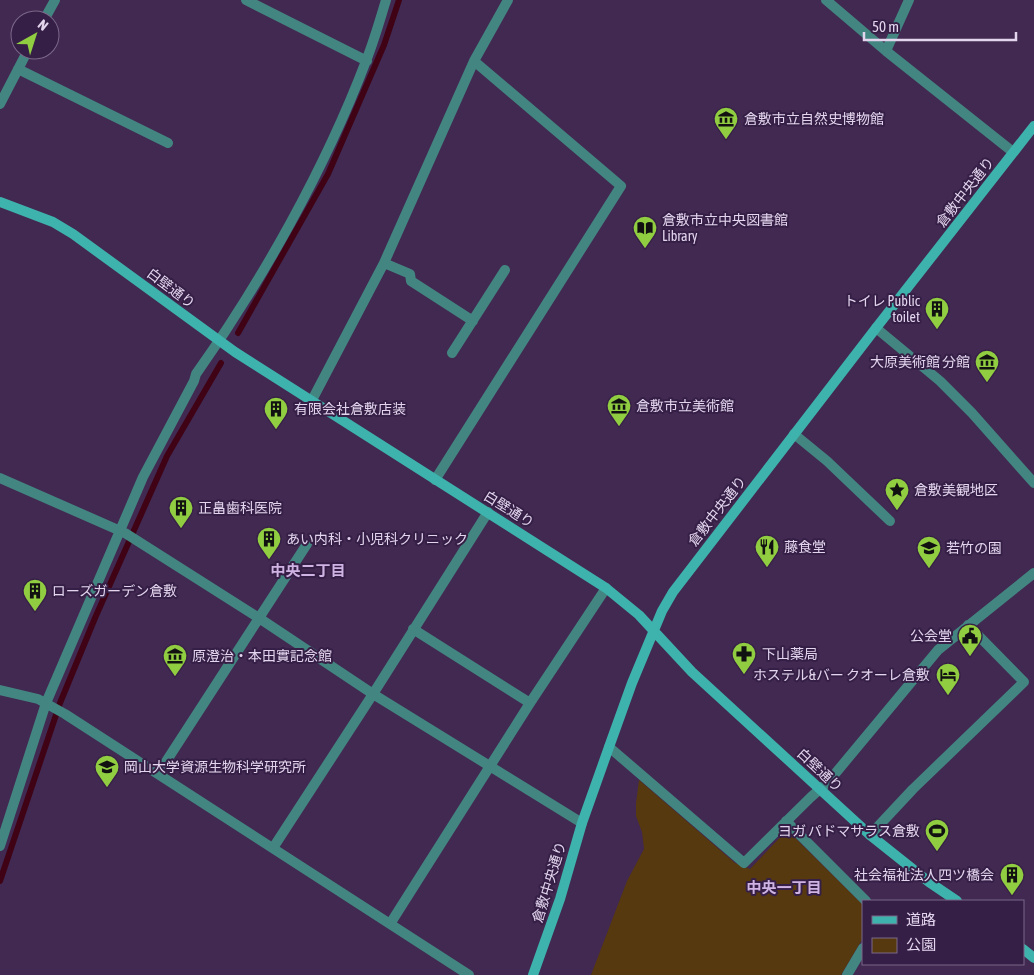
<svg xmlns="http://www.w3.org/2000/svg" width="1034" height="975" font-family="'Asap Condensed','Noto Sans JP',sans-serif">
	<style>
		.green { fill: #57390f }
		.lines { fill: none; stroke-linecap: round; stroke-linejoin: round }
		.stream { stroke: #3f0315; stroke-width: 6 }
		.street { stroke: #438581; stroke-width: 10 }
		.secondary { stroke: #3eb2ac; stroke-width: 10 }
		.labels { text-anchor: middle; stroke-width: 4; stroke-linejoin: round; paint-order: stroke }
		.poi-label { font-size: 14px; fill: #e3d5ee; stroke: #361f46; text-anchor: start }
		.street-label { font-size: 14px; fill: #e3d5ee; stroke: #361f46 }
		.neighbourhood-label { font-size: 15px; font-weight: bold; fill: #ceb3e3; stroke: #361f46 }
	</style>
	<rect width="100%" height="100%" fill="#412951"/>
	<path class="green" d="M 639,780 L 735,863 L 750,869 L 787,830 L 863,905 L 863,938 L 841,975 L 591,975 L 627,881 L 644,849 L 642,832 L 636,816 L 636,803 Z"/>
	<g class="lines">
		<path class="stream" d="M 238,333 L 328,174 L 384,45 L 399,0
			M 0,881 L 60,703 L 95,618 L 167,456 L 221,363"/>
		<path class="street" d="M 246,0 L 367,61
			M 826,0 L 886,51 L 1013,152
			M 44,20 L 55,0
			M 886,51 L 909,0
			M 18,69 L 168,143
			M 0,104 L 28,50
			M 384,263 L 410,274 L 411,281 L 473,321
			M 876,328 L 940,381 L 972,413 L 1034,483
			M 452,353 L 505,270
			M 311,402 L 384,263 L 474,61 L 508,0
			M 794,434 L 827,461 L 890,521
			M 0,478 L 125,533 L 259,618 L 373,694 L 582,823
			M 435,480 L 621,186 L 474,61
			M 413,629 L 530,703
			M 0,690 L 38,699 L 65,714 L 469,975
			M 609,747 L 744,863 L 811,797 L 829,781 L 938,650 L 1034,573
			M 158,774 L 307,544
			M 786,821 L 866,901
			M 870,835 L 913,789 L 1024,682 L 968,625
			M 0,846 L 46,703 L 143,477 L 194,381 L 196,374 C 262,281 325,169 366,61 C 374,41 380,20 386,0
			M 273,848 L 373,694 L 488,512
			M 390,924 L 530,703 L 606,588
			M 847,975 L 863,948"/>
		<path class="secondary" d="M 0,202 L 53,222 L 73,234 L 235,352 L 606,588 L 639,615 L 692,672 L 870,835 L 929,882 L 957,901
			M 1023,949 L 1034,958
			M 533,975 L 560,899 L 582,823 L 609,747 L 632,683 L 662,611 L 673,592 L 876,328 L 1034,126"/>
	</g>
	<defs>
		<symbol id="museum-pin" viewBox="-11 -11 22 30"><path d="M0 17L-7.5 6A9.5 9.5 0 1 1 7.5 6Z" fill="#90cd41" stroke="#361f46"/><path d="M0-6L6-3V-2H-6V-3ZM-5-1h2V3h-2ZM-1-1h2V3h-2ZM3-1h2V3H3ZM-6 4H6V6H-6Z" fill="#111"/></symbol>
		<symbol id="library-pin" viewBox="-11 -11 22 30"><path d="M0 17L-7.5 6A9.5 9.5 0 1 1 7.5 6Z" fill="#90cd41" stroke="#361f46"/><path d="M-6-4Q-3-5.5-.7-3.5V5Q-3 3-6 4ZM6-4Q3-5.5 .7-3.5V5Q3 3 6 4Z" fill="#111"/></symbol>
		<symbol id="building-pin" viewBox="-11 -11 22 30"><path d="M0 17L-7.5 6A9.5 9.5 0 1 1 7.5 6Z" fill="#90cd41" stroke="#361f46"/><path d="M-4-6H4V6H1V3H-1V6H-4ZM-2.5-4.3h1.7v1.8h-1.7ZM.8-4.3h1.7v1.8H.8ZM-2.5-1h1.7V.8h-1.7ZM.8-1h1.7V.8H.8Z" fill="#111"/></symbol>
		<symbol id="sight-pin" viewBox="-11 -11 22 30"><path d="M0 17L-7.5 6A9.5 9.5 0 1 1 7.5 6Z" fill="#90cd41" stroke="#361f46"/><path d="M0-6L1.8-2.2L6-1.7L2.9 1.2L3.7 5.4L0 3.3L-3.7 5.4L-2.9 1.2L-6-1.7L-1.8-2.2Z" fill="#111"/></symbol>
		<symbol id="restaurant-pin" viewBox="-11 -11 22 30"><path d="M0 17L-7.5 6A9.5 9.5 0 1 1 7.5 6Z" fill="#90cd41" stroke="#361f46"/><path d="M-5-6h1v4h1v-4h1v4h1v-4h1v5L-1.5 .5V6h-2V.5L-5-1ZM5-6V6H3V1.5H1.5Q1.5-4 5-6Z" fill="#111"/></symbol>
		<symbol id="school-pin" viewBox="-11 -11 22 30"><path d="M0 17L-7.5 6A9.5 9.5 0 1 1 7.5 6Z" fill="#90cd41" stroke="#361f46"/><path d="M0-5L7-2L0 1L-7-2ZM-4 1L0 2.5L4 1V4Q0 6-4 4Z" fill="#111"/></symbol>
		<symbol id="civic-pin" viewBox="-11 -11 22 30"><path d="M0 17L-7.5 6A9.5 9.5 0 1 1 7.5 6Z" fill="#90cd41" stroke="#361f46"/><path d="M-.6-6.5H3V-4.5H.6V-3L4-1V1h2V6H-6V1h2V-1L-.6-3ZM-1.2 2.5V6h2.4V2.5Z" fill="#111"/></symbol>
		<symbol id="pharmacy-pin" viewBox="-11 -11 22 30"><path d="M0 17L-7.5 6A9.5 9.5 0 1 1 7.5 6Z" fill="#90cd41" stroke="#361f46"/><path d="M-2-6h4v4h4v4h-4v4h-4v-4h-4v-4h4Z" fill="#111"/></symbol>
		<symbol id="hotel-pin" viewBox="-11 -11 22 30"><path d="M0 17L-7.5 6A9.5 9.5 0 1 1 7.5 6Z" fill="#90cd41" stroke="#361f46"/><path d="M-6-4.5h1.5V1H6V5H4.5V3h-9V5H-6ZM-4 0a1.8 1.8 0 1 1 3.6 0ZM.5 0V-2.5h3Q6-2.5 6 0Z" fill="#111"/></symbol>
		<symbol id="university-pin" viewBox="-11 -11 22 30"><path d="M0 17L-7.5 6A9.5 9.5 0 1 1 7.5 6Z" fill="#90cd41" stroke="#361f46"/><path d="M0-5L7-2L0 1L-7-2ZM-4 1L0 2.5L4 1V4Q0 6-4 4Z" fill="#111"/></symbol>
		<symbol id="stadium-pin" viewBox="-11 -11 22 30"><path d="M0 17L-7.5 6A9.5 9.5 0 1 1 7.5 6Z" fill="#90cd41" stroke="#361f46"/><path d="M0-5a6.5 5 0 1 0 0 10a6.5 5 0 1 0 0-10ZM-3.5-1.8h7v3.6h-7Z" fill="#111"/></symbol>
	</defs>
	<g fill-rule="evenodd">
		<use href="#museum-pin" x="712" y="105" width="28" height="38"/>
		<use href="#library-pin" x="631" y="214" width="28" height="38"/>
		<use href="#building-pin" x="923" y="295" width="28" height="38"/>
		<use href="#museum-pin" x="973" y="348" width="28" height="38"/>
		<use href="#museum-pin" x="605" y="392" width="28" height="38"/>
		<use href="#building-pin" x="262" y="395" width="28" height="38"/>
		<use href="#sight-pin" x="883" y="476" width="28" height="38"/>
		<use href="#building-pin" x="167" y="494" width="28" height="38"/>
		<use href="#building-pin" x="255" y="525" width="28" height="38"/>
		<use href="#restaurant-pin" x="753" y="533" width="28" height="38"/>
		<use href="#school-pin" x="915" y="534" width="28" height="38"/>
		<use href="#building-pin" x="21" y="577" width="28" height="38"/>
		<use href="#civic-pin" x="956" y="622" width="28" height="38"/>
		<use href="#pharmacy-pin" x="730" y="640" width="28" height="38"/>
		<use href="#museum-pin" x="161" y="642" width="28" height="38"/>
		<use href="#hotel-pin" x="934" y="661" width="28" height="38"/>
		<use href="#university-pin" x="93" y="753" width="28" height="38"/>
		<use href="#stadium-pin" x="923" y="817" width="28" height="38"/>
		<use href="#building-pin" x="998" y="861" width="28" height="38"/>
	</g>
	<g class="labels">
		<g class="poi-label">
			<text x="744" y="124">倉敷市立自然史博物館</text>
			<text x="662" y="225">倉敷市立中央図書館<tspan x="662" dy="16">Library</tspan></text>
			<text x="920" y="306" text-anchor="end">トイレ Public<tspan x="920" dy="16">toilet</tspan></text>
			<text x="970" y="367" text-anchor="end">大原美術館 分館</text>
			<text x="636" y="411">倉敷市立美術館</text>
			<text x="294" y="414">有限会社倉敷店装</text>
			<text x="914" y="495">倉敷美観地区</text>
			<text x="198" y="513">正畠歯科医院</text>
			<text x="286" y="544">あい内科・小児科クリニック</text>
			<text x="784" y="552">藤食堂</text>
			<text x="946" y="553">若竹の園</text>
			<text x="52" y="596">ローズガーデン倉敷</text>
			<text x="952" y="641" text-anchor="end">公会堂</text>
			<text x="762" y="659">下山薬局</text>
			<text x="192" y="661">原澄治・本田實記念館</text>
			<text x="930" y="680" text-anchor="end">ホステル&amp;バー クオーレ倉敷</text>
			<text x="124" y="772">岡山大学資源生物科学研究所</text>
			<text x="920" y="836" text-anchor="end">ヨガ パドマサラス倉敷</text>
			<text x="994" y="880" text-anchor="end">社会福祉法人四ツ橋会</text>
		</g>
		<g class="street-label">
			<text transform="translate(965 192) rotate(-52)" y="5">倉敷中央通り</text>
			<text transform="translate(171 288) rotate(37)" y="5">白壁通り</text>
			<text transform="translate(509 509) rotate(32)" y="5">白壁通り</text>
			<text transform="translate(717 511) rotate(-52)" y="5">倉敷中央通り</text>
			<text transform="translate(820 770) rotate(43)" y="5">白壁通り</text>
			<text transform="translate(549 882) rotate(-73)" y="5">倉敷中央通り</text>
		</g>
		<g class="neighbourhood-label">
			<text x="308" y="576">中央二丁目</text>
			<text x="784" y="893">中央一丁目</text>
		</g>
	</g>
	<rect x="862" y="900" width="162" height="65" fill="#361f46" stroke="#7b6889"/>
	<rect x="872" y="916" width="25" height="8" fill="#3eb2ac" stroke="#7b6889"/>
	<text x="906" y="925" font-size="15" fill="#e3d5ee">道路</text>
	<rect x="872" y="938" width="25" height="15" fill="#57390f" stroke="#7b6889"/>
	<text x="906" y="950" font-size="15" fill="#e3d5ee">公園</text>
	<g transform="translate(35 35) rotate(39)"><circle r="24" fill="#361f46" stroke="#7b6889"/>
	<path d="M0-4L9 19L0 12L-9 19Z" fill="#90cd41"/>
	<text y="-8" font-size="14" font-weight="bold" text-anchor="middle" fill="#e3d5ee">N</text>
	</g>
	<path d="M864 32v8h152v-8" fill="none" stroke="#e3d5ee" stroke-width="2.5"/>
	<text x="872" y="32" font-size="15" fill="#e3d5ee" stroke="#361f46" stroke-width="4" paint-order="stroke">50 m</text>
</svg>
